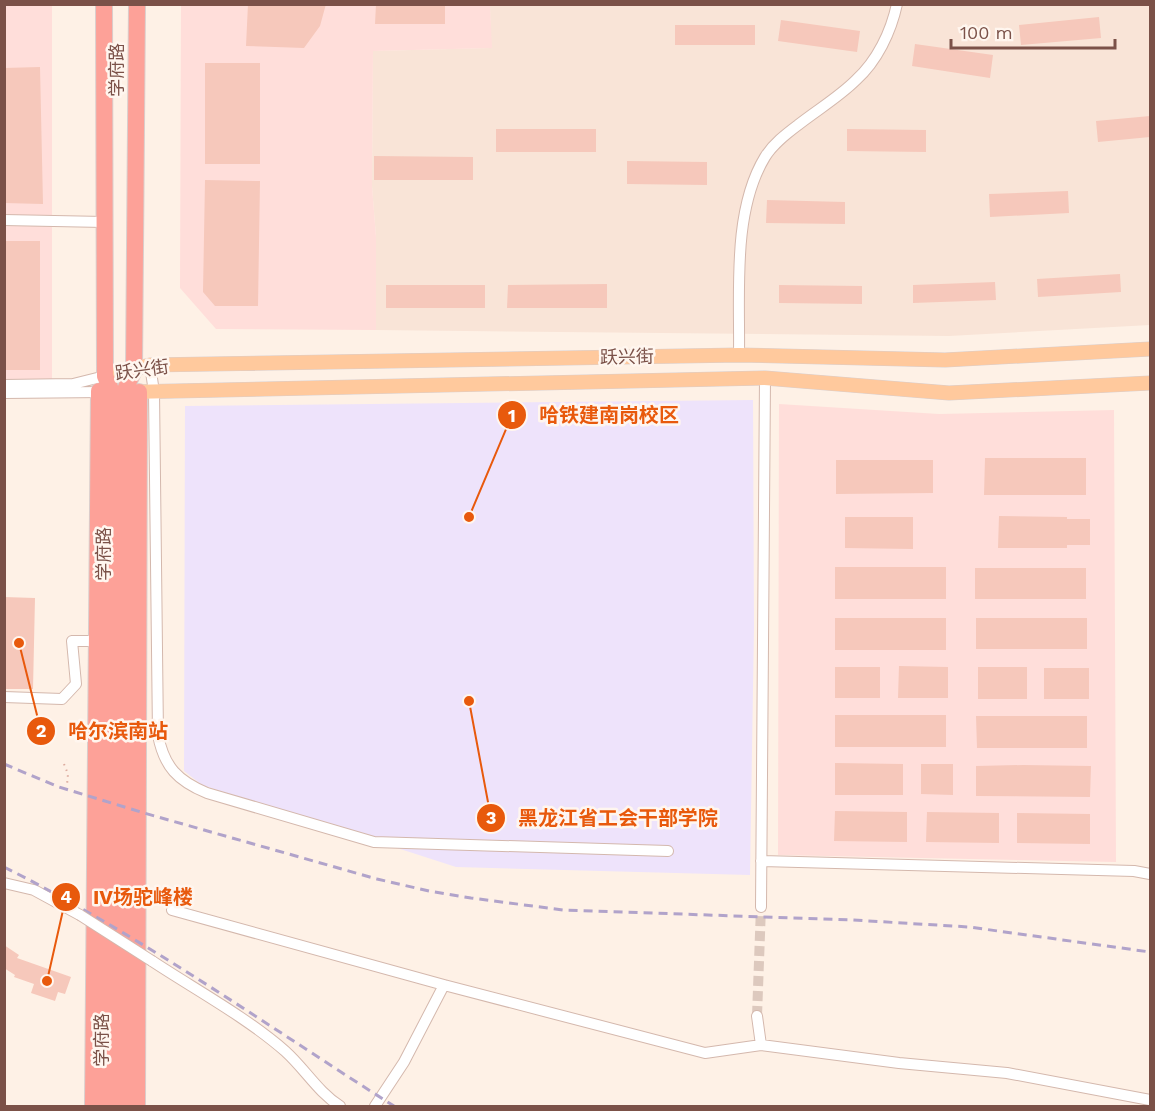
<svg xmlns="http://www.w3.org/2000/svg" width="1155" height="1111" font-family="'Work Sans','Noto Sans SC',sans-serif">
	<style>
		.residential { fill: #f9e4d7 }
		.commercial { fill: #ffdeda }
		.education { fill: #eee3fb }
		.building { fill: #f6c8bb }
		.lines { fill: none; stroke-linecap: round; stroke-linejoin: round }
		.minor-tunnel { stroke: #ddc9be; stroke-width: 10; stroke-dasharray: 10 5; stroke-linecap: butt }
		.minor-casing { stroke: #d4b8ad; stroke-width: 12 }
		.major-casing { stroke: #dacecc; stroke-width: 15 }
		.highway-casing { stroke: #dacecc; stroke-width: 18 }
		.path { stroke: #dcab9e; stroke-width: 2; stroke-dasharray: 1.5 4.5; stroke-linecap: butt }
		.minor { stroke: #fff; stroke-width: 10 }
		.major { stroke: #ffc99d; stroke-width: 14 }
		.highway { stroke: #fda198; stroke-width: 16 }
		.rail { stroke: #b1a3ca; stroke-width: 3; stroke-dasharray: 9 6; stroke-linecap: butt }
		.minor-bridge-casing { stroke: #d4b8ad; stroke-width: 12; stroke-linecap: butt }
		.minor-bridge { stroke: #fff; stroke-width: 10 }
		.labels { text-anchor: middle; stroke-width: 5; stroke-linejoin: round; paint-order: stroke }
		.street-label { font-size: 18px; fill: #7b5148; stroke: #fff6ef }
		.leader { fill: none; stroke: #e8590c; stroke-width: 2 }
		.callout-dot { fill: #e8590c; stroke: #fff6ef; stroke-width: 2 }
		.mark-label { font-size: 18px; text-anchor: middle; font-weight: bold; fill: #fff }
		.callout-label { font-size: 20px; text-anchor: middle; font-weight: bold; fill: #e8590c; stroke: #fff6ef; stroke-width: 5; stroke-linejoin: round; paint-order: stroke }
	</style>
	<rect width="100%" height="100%" fill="#fef1e6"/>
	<path class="residential" d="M 490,5 L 1150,5 L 1150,325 L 949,336 L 376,330 L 376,237 L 372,186 L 373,51 L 491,48 Z"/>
	<path class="commercial" d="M 5,5 L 52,5 L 52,398 L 5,398 Z
		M 181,5 L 490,5 L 492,48 L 373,51 L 372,186 L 376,237 L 376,330 L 216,329 L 180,288 Z
		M 779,404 L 939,414 L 1114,410 L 1116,862 L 778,855 Z"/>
	<path class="education" d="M 753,400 L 754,627 L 750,875 L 456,867 L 202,785 L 184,771 L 185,406 Z"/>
	<path class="building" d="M 248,4 L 326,4 L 320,26 L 304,48 L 246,46 Z
		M 376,4 L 445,4 L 445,24 L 375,24 Z
		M 1099,17 L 1101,38 L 1021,45 L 1019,25 Z
		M 781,20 L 860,31 L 857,52 L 778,41 Z
		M 675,25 L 755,25 L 755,45 L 675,45 Z
		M 915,44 L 993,55 L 990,78 L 912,66 Z
		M 205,63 L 260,63 L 260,164 L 205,164 Z
		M 40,67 L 43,204 L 4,203 L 4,68 Z
		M 1150,116 L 1150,137 L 1098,142 L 1096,121 Z
		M 496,129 L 596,129 L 596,152 L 496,152 Z
		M 847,129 L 926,130 L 926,152 L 847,151 Z
		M 374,156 L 473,157 L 473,180 L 374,180 Z
		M 627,161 L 707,162 L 707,185 L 627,184 Z
		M 205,180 L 260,181 L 258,306 L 215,306 L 203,292 Z
		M 1068,191 L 1069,213 L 990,217 L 989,194 Z
		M 767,200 L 845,202 L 845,224 L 766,223 Z
		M 4,241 L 40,241 L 40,370 L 4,370 Z
		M 1120,274 L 1121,292 L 1038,297 L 1037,279 Z
		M 995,282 L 996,300 L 913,303 L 913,285 Z
		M 607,284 L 607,308 L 507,308 L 508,285 Z
		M 386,285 L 485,285 L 485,308 L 386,308 Z
		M 779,285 L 862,286 L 862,304 L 779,303 Z
		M 985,458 L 1086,458 L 1086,495 L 984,495 Z
		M 836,460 L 933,460 L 933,493 L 836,494 Z
		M 999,516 L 1067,517 L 1067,519 L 1090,519 L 1090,545 L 1067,545 L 1067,548 L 998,548 Z
		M 845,517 L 913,517 L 913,549 L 845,548 Z
		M 835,567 L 946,567 L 946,599 L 835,599 Z
		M 975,568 L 1086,568 L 1086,599 L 975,599 Z
		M 4,597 L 35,598 L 33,689 L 4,689 Z
		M 835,618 L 946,618 L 946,650 L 835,650 Z
		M 976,618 L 1087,618 L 1087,649 L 976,649 Z
		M 899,666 L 948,667 L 948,698 L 898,698 Z
		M 835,667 L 880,667 L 880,698 L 835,698 Z
		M 978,667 L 1027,667 L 1027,699 L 978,699 Z
		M 1044,668 L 1089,668 L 1089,699 L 1044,699 Z
		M 835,715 L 946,715 L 946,747 L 835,747 Z
		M 976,716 L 1087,716 L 1087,748 L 977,748 Z
		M 835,763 L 903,764 L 903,795 L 835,795 Z
		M 921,764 L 953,764 L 953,795 L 921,794 Z
		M 1023,765 L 1091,766 L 1090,797 L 976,796 L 976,766 Z
		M 835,811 L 907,812 L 907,842 L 834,841 Z
		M 927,812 L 999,813 L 999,843 L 926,842 Z
		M 1017,813 L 1090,814 L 1090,844 L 1017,843 Z
		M 4,945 L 19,955 L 17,958 L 71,977 L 65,994 L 58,992 L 55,1001 L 31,993 L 34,984 L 14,977 L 15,975 L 4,968 Z"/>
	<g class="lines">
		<path class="minor-tunnel" d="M 757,1016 L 761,907"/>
		<defs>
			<path id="minor" d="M 4,220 L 104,222
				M 739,355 C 740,293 732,211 765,157 C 773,144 786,134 798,125 C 817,110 839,97 856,80 C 877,61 891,32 897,4
				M 150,365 L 154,392 L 158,735 C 164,767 178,781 207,793 L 374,842 L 668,851
				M 4,385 L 73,384 L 105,376
				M 4,393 L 103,392
				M 4,697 L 62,699 L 76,684 L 72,641 L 96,641
				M 761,861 L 1134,871 L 1150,874
				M 4,883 L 34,890 L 80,915
				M 761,907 L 765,378
				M 172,910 L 444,985 L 705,1053 L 761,1045 L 899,1063 L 1007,1073 L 1150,1100
				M 152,961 C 196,990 246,1017 285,1051 C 305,1069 318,1092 340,1106
				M 757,1016 L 761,1045
				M 375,1106 L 404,1062 L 444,985"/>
			<path id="major" d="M 105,376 L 150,365 L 739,355 L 945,360 L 1150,349
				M 129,392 L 765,378 L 949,393 L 1150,383"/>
			<path id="highway" d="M 104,4 L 105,376 L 112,392 L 108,1106
				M 93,1106 L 99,391
				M 121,1106 L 124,392 L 134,370 L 137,4
				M 137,1106 L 139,392"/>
		</defs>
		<use href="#minor" class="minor-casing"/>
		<use href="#major" class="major-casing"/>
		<use href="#highway" class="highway-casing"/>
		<path class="path" d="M 64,764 L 68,774 L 67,785"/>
		<use href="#minor" class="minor"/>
		<use href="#major" class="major"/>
		<use href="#highway" class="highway"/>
		<path class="rail" d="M 4,764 L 59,787 L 144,813 L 377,879 L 429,891 L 471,898 L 563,910 L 853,920 L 969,927 L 1150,952
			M 4,867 C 140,935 266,1025 394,1106"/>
		<defs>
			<path id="minor-bridge" d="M 80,915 L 152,961"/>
		</defs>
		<use href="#minor-bridge" class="minor-bridge-casing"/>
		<use href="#minor-bridge" class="minor-bridge"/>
	</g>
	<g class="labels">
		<g class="street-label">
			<text transform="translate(117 70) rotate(-90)" y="6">学府路</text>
			<text transform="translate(627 357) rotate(-1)" y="6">跃兴街</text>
			<text transform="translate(142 370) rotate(-8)" y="6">跃兴街</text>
			<text transform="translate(104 554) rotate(-90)" y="6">学府路</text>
			<text transform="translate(102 1040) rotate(-90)" y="6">学府路</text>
		</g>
	</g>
	<path class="leader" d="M469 517L512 415M19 643L41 731M469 701L491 818M47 981L66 897"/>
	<g class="callout-dot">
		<circle cx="469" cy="517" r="6"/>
		<circle cx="19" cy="643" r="6"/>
		<circle cx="469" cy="701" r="6"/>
		<circle cx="47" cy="981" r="6"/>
		<circle cx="512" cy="415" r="15"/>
		<circle cx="41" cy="731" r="15"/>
		<circle cx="491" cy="818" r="15"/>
		<circle cx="66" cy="897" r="15"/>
	</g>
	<g class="mark-label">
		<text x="512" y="422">1</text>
		<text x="41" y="737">2</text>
		<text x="491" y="824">3</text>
		<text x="66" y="903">4</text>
	</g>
	<g class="callout-label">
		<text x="609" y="422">哈铁建南岗校区</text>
		<text x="118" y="738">哈尔滨南站</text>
		<text x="618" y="825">黑龙江省工会干部学院</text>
		<text x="143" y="904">IV场驼峰楼</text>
	</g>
	<rect width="1155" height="1111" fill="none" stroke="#7b5148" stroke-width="12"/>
	<path d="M951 39v9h164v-9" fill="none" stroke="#7b5148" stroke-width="3"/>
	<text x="960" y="39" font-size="18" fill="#7b5148" stroke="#fff6ef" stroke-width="4.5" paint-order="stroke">100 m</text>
</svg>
